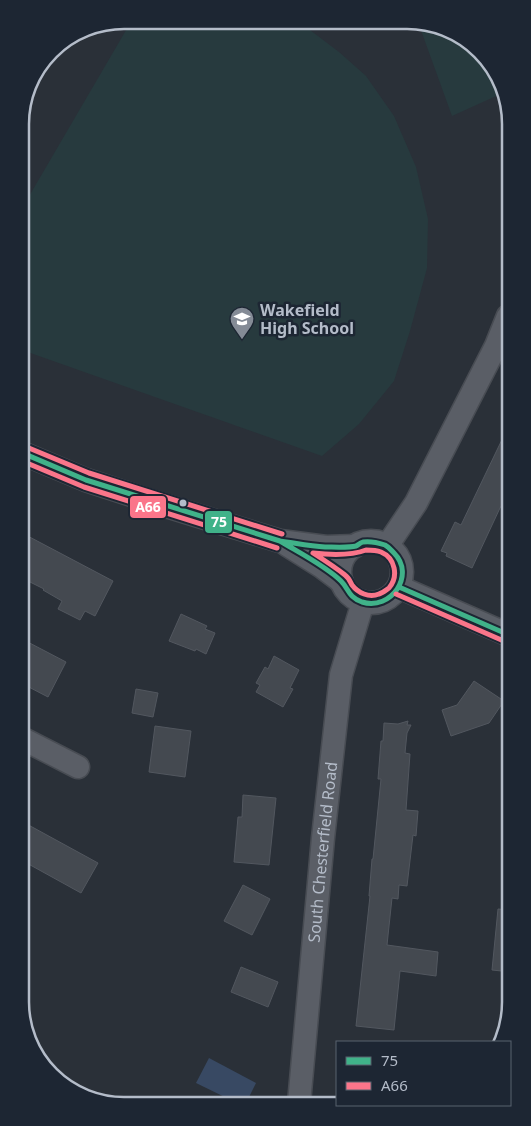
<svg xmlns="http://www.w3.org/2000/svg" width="531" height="1126" font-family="'Noto Sans',sans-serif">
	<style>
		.green { fill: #273a3e }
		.water { fill: #384963 }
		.building { fill: #444950; stroke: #52575f }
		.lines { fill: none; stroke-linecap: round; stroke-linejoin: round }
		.street-casing { stroke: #484c53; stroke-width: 25 }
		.street { stroke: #5a5e66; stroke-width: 22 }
		.bus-1-casing { stroke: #1d2633; stroke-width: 9 }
		.bus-2-casing { stroke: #1d2633; stroke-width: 9 }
		.bus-1 { stroke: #40b289; stroke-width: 5 }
		.bus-2 { stroke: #fa758a; stroke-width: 5 }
		.bus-dot { fill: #b4bcc9; stroke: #1d2633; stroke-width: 2 }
		.labels { text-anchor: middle; stroke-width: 5; stroke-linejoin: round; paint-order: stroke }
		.poi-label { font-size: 16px; font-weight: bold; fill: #b4bcc9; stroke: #1d2633; text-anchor: start }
		.street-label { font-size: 16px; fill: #b4bcc9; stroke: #1d2633 }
		.rim { fill: none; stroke: #b4bcc9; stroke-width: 2.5 }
		.line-badge { stroke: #1d2633; stroke-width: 2 }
		.badge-label { font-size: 14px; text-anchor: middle; font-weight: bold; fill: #fff }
	</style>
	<rect width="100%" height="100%" fill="#2a3038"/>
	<path class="green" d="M 132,20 L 298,21 L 339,52 L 366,76 L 394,116 L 416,167 L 428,219 L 427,268 L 410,331 L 394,381 L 359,424 L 322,456 L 22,350 L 21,210 Z
		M 418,22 L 428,22 L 476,46 L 505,92 L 452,116 Z"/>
	<path class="water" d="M 209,1058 L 256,1083 L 246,1103 L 237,1103 L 196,1083 Z"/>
	<path class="building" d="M 509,425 L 509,503 L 504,501 L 500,508 L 472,568 L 446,556 L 447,553 L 441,551 L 455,522 L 461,525 Z
		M 22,533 L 113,581 L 95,616 L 85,611 L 80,620 L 58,609 L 62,601 L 43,590 L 44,589 L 22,578 Z
		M 181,614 L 207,626 L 205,629 L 215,633 L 206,654 L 196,649 L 195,651 L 169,641 Z
		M 22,639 L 66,662 L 48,697 L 23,684 Z
		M 274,656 L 299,670 L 290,688 L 293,689 L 283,707 L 256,692 L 260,685 L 256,683 L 265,667 L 268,669 Z
		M 474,681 L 504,701 L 489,723 L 451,736 L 442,710 L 457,705 Z
		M 136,689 L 158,693 L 153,717 L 132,713 Z
		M 408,721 L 407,725 L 411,725 L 407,733 L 405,753 L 410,754 L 406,810 L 418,811 L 416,836 L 413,835 L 407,886 L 399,885 L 398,899 L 392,898 L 387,945 L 438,952 L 436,976 L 400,971 L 394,1030 L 356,1026 L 370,896 L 369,896 L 372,859 L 373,859 L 381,779 L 378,779 L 381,741 L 383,741 L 384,723 L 398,724 Z
		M 155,726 L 191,731 L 185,777 L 149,772 Z
		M 243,795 L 276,798 L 269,865 L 234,862 L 238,817 L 242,817 Z
		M 23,822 L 98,863 L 81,893 L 23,861 Z
		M 243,885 L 270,899 L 252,935 L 224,921 Z
		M 498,909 L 510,910 L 511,972 L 492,970 Z
		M 241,967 L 278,982 L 268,1007 L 231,992 Z"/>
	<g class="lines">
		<defs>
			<g id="street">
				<path d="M 22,453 L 86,480 L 147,500 L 280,541 L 326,547 L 355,546"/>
				<circle cx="371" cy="572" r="31"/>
				<path d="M 287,545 L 322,567 L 342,582"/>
				<path d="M 387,546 L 416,503 L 496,346 L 508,316"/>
				<path d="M 399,587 L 509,635"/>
				<path d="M 23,739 L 78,767"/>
				<path id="s1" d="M 299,1103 L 323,838 L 341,675 L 363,602"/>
			</g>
		</defs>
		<use href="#street" class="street-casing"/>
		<use href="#street" class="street"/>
		<defs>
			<path id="bus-1" d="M 22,453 L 25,454 L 86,480 Z
				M 86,480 L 280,541
				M 280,541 C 295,543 310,546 325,547 C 333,547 349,548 356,546 C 358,545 360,543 363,542 C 370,541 379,543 385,545 C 389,547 391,550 394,553 C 416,575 391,611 362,602 C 348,597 349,589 341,581 C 326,566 298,552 280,541 Z
				M 399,587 L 509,635"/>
			<path id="bus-2" d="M 24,446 L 89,473 L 282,534
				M 22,461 L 84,487 L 277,548
				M 366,550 C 371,550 376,550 381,552 C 395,558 399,576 389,588 C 386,590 383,593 379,594 C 369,598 358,593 352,585 C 350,581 349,578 345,575 C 335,567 324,560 313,553 C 330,555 350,556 366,550 Z
				M 396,594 L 506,642"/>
		</defs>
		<use href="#bus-1" class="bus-1-casing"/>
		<use href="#bus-2" class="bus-2-casing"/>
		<use href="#bus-1" class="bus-1"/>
		<use href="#bus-2" class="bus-2"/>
	</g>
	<defs>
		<symbol id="school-pin" viewBox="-11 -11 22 30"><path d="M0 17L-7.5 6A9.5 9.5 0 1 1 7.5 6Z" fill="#848b96" stroke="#1d2633"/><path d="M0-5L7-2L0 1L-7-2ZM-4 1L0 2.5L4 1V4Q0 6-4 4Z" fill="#fff"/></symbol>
	</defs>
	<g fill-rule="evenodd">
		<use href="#school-pin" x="228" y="305" width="28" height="38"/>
	</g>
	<circle class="bus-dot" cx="183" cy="503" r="4.5"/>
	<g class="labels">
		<g class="poi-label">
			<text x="260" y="316">Wakefield<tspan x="260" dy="18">High School</tspan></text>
		</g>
		<g class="street-label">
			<text dy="6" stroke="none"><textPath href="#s1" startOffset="252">South Chesterfield Road</textPath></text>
		</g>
	</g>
	<path d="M0 0H531V1126H0ZM124 29H407A95 95 0 0 1 502 124V1002A95 95 0 0 1 407 1097H124A95 95 0 0 1 29 1002V124A95 95 0 0 1 124 29Z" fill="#1d2633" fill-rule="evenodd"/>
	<path class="rim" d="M124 29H407A95 95 0 0 1 502 124V1002A95 95 0 0 1 407 1097H124A95 95 0 0 1 29 1002V124A95 95 0 0 1 124 29Z"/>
	<g class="line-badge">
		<rect x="129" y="495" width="38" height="24" rx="5" fill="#fa758a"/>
		<rect x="204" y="510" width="29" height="24" rx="5" fill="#40b289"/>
	</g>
	<g class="badge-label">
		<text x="148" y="512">A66</text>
		<text x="219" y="527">75</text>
	</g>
	<rect x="336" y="1041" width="175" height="65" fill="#1d2633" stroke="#59626f"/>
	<rect x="346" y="1057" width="25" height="8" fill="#40b289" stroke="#59626f"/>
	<text x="381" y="1066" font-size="15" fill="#b4bcc9">75</text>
	<rect x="346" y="1082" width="25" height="8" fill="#fa758a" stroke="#59626f"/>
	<text x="381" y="1091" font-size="15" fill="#b4bcc9">A66</text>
</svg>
